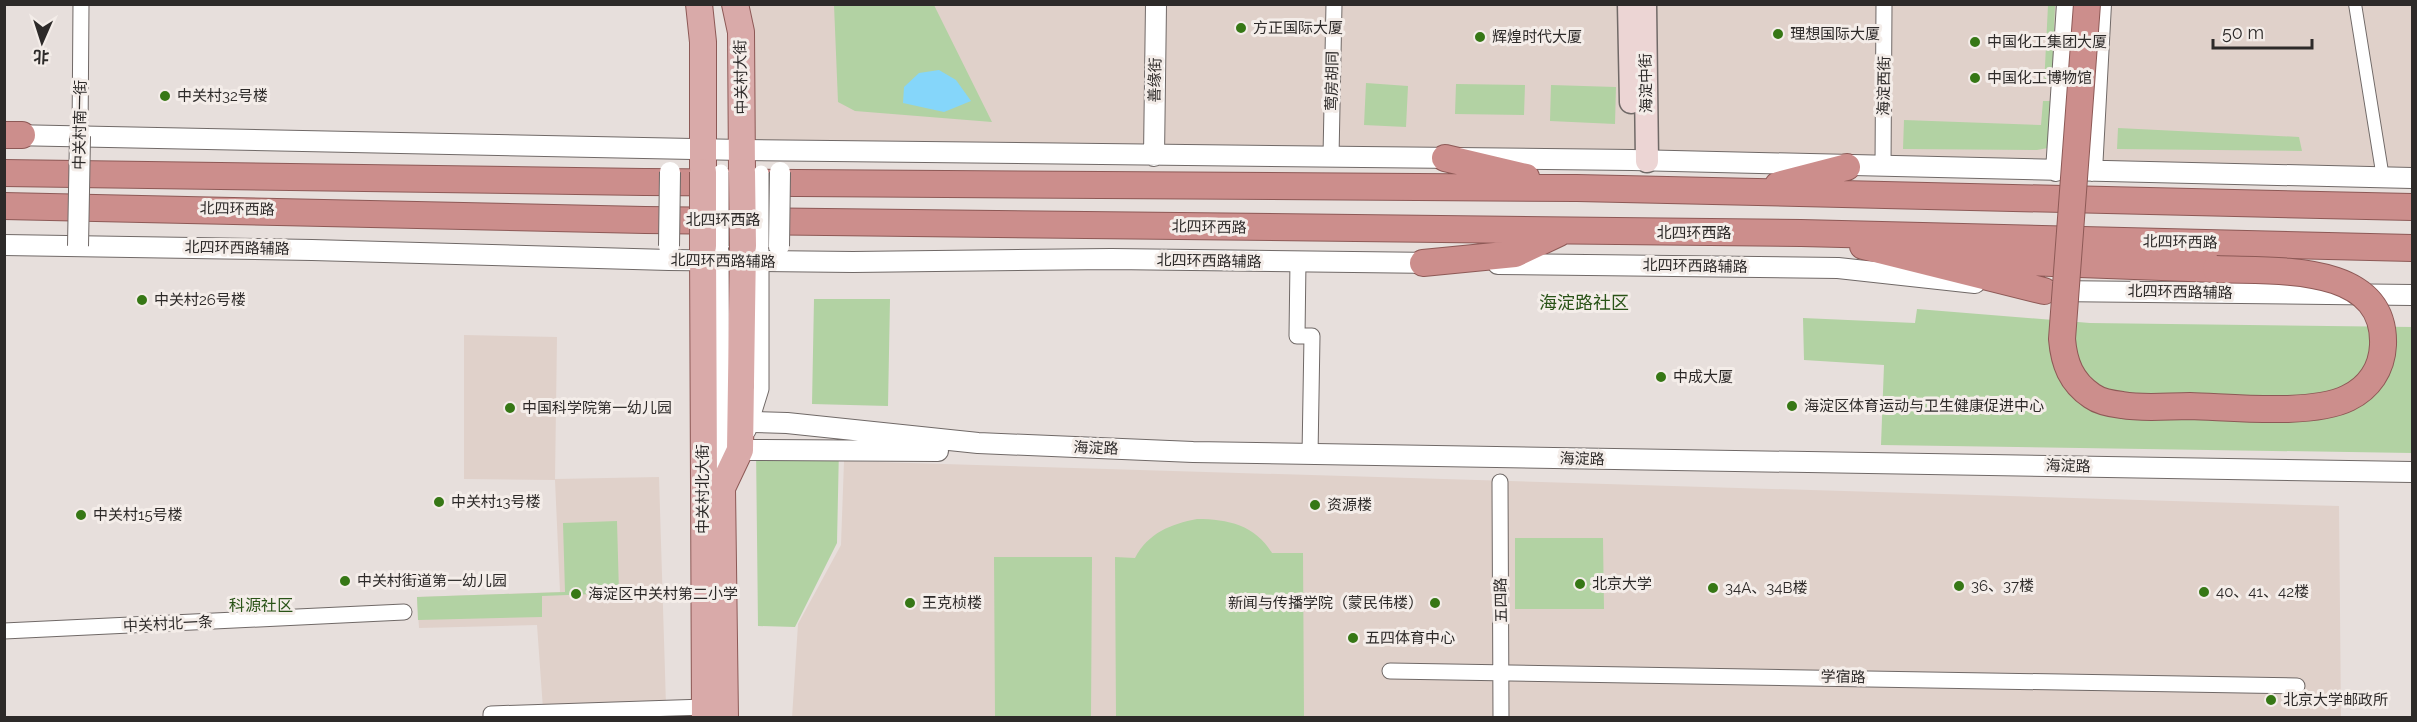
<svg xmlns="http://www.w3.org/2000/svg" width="2417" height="722" font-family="Raleway,'Noto Sans SC',sans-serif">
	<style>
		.built { fill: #e0d1ca }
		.green { fill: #b2d2a3 }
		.water { fill: #85d6fa }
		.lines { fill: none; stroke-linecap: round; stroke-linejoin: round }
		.pedestrian-casing { stroke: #706967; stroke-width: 14 }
		.minor-casing { stroke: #706967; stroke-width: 17 }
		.tertiary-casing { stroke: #706967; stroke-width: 22 }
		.secondary-casing { stroke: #706967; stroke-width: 25 }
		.primary-casing { stroke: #8d5956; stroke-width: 28 }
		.trunk-casing { stroke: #8d5956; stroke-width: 28 }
		.pedestrian { stroke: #fff; stroke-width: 12 }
		.minor { stroke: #fff; stroke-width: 15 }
		.tertiary { stroke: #fff; stroke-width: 20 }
		.secondary { stroke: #ecd5d4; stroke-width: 22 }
		.primary { stroke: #d9aaa9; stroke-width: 26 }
		.trunk { stroke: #cc8e8c; stroke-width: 26 }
		.minor-bridge-casing { stroke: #706967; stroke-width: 17; stroke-linecap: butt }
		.tertiary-bridge-casing { stroke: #706967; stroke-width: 22; stroke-linecap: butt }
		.primary-bridge-casing { stroke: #8d5956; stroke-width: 28; stroke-linecap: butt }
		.trunk-bridge-casing { stroke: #8d5956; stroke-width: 28; stroke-linecap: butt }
		.minor-bridge { stroke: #fff; stroke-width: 15 }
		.tertiary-bridge { stroke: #fff; stroke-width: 20 }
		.primary-bridge { stroke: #d9aaa9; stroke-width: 26 }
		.trunk-bridge { stroke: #cc8e8c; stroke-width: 26 }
		.poi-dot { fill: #367715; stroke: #f4ede9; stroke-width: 2 }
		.labels { text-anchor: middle; stroke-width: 6; stroke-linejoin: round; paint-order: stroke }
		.poi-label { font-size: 15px; fill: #2d2a29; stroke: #f4ede9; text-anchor: start }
		.street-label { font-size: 15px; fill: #2d2a29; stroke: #f4ede9 }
		.neighbourhood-label { font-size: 16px; fill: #295317; stroke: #f4ede9 }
		.quarter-label { font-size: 18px; fill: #295317; stroke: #f4ede9 }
	</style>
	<rect width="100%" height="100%" fill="#e7dfdc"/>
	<path class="built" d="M 744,5 L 2412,5 L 2412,178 L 742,150 Z
		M 464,335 L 557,337 L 555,479 L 659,477 L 666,705 L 543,709 L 537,625 L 419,628 L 417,597 L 560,592 L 555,480 L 464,479 Z
		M 844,461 L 2339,506 L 2341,717 L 792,718 L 798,624 L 841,545 Z"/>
	<path class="green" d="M 834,5 L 934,5 L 992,122 L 855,111 L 838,102 Z
		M 2048,5 L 2055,5 L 2052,86 L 2044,86 Z
		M 1366,83 L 1408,86 L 1406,127 L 1364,125 Z
		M 1456,84 L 1525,85 L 1524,115 L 1455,114 Z
		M 1551,85 L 1616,87 L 1615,124 L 1550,121 Z
		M 2043,101 L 2051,101 L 2048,148 L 2037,150 L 1903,149 L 1904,120 L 2041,125 Z
		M 2118,128 L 2299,137 L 2302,151 L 2117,149 Z
		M 814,299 L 890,299 L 888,406 L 812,404 Z
		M 1917,309 L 2090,323 L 2412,327 L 2412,453 L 1881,445 L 1884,365 L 1804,360 L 1803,318 L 1915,323 Z
		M 756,447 L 839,447 L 837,543 L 795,627 L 758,626 Z
		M 1197,519 C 1228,519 1255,525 1272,553 L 1303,553 L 1304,717 L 1116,717 L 1115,557 L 1135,558 C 1148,533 1171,524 1197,519 Z
		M 617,521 L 619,593 L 542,596 L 542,617 L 418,620 L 417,597 L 565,592 L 563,523 Z
		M 1515,538 L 1603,538 L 1604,609 L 1515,609 Z
		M 994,557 L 1092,557 L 1091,717 L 995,717 Z"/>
	<path class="water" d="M 939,70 L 956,80 L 971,101 L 944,112 L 903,103 L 904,87 L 919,73 Z"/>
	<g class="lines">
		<defs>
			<path id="pedestrian" d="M 2355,4 L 2383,178"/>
			<path id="minor" d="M 80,136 L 81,4
				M 1331,157 L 1334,4
				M 1883,167 L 1884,4
				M 721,251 L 722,479
				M 1298,261 L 1297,336 L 1312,336 L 1310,455
				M 748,431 L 761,389 L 761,250
				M 1500,482 L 1501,718
				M 4,631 L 404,612
				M 1390,671 L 2297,686
				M 491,718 L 491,714 L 705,707"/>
			<path id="tertiary" d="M 10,135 L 742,150 L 1632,160 L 2412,178
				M 1154,156 L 1156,4
				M 2056,171 L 2067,4
				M 2092,171 L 2101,4
				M 4,245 L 312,250 L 669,260 L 853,262 L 1111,259 L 1436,263
				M 1498,264 L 1838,268 L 1975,283
				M 2052,291 L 2412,295
				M 752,422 L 787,423 L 978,443 L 1193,452 L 2412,472
				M 740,450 L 938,451"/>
			<path id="secondary" d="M 1629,4 L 1631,102
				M 1645,4 L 1647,161"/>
			<path id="primary" d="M 699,4 L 703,42 L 703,172
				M 735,4 L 741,32 L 742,172
				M 703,246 L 705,718
				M 725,718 L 722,488 L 740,450 L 743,246"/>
			<path id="trunk" d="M 4,135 L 22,135
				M 1445,158 L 1526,177
				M 4,173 L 644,182 L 1577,188 L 2412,207
				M 1778,185 L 1847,167
				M 4,206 L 645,220 L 1801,233 L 2412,248
				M 1863,246 L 2044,291
				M 1918,258 L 2216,269
				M 1423,263 L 1515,254 L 1559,233"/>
		</defs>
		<use href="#pedestrian" class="pedestrian-casing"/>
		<use href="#minor" class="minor-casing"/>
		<use href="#tertiary" class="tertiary-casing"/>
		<use href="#secondary" class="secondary-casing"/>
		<use href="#primary" class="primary-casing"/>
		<use href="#trunk" class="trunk-casing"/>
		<use href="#pedestrian" class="pedestrian"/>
		<use href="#minor" class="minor"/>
		<use href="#tertiary" class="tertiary"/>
		<use href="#secondary" class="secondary"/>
		<use href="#primary" class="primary"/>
		<use href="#trunk" class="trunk"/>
		<defs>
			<path id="minor-bridge" d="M 721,172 L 721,246
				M 761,173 L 761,246"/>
			<path id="tertiary-bridge" d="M 78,246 L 80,136
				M 669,246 L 670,172
				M 779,246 L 780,172"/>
			<path id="primary-bridge" d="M 703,172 L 703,246
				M 742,172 L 743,246"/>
			<path id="trunk-bridge" d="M 2087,4 L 2062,339 C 2064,363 2071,382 2092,396 C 2099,401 2113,404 2122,405 C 2144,409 2168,406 2190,406 C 2231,407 2312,416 2348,398 C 2369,388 2382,369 2383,345 C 2386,261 2272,272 2216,269"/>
		</defs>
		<use href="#minor-bridge" class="minor-bridge-casing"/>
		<use href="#tertiary-bridge" class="tertiary-bridge-casing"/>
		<use href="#primary-bridge" class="primary-bridge-casing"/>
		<use href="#trunk-bridge" class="trunk-bridge-casing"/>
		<use href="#minor-bridge" class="minor-bridge"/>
		<use href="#tertiary-bridge" class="tertiary-bridge"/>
		<use href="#primary-bridge" class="primary-bridge"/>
		<use href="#trunk-bridge" class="trunk-bridge"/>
	</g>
	<g class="poi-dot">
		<circle cx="1241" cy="28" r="6"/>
		<circle cx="1778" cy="34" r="6"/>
		<circle cx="1480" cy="37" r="6"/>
		<circle cx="1975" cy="42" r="6"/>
		<circle cx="1975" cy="78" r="6"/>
		<circle cx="165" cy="96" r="6"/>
		<circle cx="142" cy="300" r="6"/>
		<circle cx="1661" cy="377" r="6"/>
		<circle cx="1792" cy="406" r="6"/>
		<circle cx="510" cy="408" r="6"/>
		<circle cx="439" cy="502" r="6"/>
		<circle cx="1315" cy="505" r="6"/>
		<circle cx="81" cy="515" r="6"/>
		<circle cx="345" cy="581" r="6"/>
		<circle cx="1580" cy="584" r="6"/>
		<circle cx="1959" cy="586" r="6"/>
		<circle cx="1713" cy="588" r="6"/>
		<circle cx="2204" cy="592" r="6"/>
		<circle cx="576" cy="594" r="6"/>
		<circle cx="910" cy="603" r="6"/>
		<circle cx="1435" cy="603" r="6"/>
		<circle cx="1353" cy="638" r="6"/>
		<circle cx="2271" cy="700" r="6"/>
	</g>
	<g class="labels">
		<g class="poi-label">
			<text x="1253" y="33">方正国际大厦</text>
			<text x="1790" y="39">理想国际大厦</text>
			<text x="1492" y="42">辉煌时代大厦</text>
			<text x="1987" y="47">中国化工集团大厦</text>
			<text x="1987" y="83">中国化工博物馆</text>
			<text x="177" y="101">中关村32号楼</text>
			<text x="154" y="305">中关村26号楼</text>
			<text x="1673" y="382">中成大厦</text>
			<text x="1804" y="411">海淀区体育运动与卫生健康促进中心</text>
			<text x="522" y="413">中国科学院第一幼儿园</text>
			<text x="451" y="507">中关村13号楼</text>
			<text x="1327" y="510">资源楼</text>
			<text x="93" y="520">中关村15号楼</text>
			<text x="357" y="586">中关村街道第一幼儿园</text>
			<text x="1592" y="589">北京大学</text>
			<text x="1971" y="591">36、37楼</text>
			<text x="1725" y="593">34A、34B楼</text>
			<text x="2216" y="597">40、41、42楼</text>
			<text x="588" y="599">海淀区中关村第二小学</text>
			<text x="922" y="608">王克桢楼</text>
			<text x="1423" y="608" text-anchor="end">新闻与传播学院（蒙民伟楼）</text>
			<text x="1365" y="643">五四体育中心</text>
			<text x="2283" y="705">北京大学邮政所</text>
		</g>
		<g class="street-label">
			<text transform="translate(741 77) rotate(-91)" y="5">中关村大街</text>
			<text transform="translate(1155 80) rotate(-89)" y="5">善缘街</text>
			<text transform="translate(1332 81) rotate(-89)" y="5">莺房胡同</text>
			<text transform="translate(1646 83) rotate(-91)" y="5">海淀中街</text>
			<text transform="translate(1884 86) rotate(-89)" y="5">海淀西街</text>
			<text transform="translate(80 125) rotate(-89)" y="5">中关村南一街</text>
			<text transform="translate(237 209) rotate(1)" y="5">北四环西路</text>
			<text x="723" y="225">北四环西路</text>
			<text transform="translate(1209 227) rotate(1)" y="5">北四环西路</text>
			<text x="1694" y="238">北四环西路</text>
			<text transform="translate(2180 242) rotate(1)" y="5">北四环西路</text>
			<text transform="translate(237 248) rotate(1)" y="5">北四环西路辅路</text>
			<text transform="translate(723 261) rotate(1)" y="5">北四环西路辅路</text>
			<text transform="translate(1209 261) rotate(1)" y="5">北四环西路辅路</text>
			<text transform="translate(1695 266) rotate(1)" y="5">北四环西路辅路</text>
			<text transform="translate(2180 292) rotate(1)" y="5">北四环西路辅路</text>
			<text transform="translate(1096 448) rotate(2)" y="5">海淀路</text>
			<text transform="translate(1582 459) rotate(1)" y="5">海淀路</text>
			<text transform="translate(2068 466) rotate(1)" y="5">海淀路</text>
			<text transform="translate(703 489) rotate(-90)" y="5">中关村北大街</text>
			<text transform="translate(1501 600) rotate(-91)" y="5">五四路</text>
			<text transform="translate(168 624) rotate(-3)" y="5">中关村北一条</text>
			<text transform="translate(1843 677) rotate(1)" y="5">学宿路</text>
		</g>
		<g class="neighbourhood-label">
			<text x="261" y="611">科源社区</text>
		</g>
		<g class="quarter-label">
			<text x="1584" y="309">海淀路社区</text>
		</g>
	</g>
	<rect width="2417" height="722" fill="none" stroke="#2d2a29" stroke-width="12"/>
	<g transform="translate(42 42) rotate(183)" stroke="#f4ede9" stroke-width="4.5" paint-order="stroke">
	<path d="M0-4.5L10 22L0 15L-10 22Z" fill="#2d2a29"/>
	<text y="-9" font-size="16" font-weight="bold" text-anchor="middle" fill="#2d2a29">北</text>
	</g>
	<path d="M2213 39v9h99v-9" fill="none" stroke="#2d2a29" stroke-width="3"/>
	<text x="2222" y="39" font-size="18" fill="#2d2a29" stroke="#f4ede9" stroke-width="4.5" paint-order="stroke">50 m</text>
</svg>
